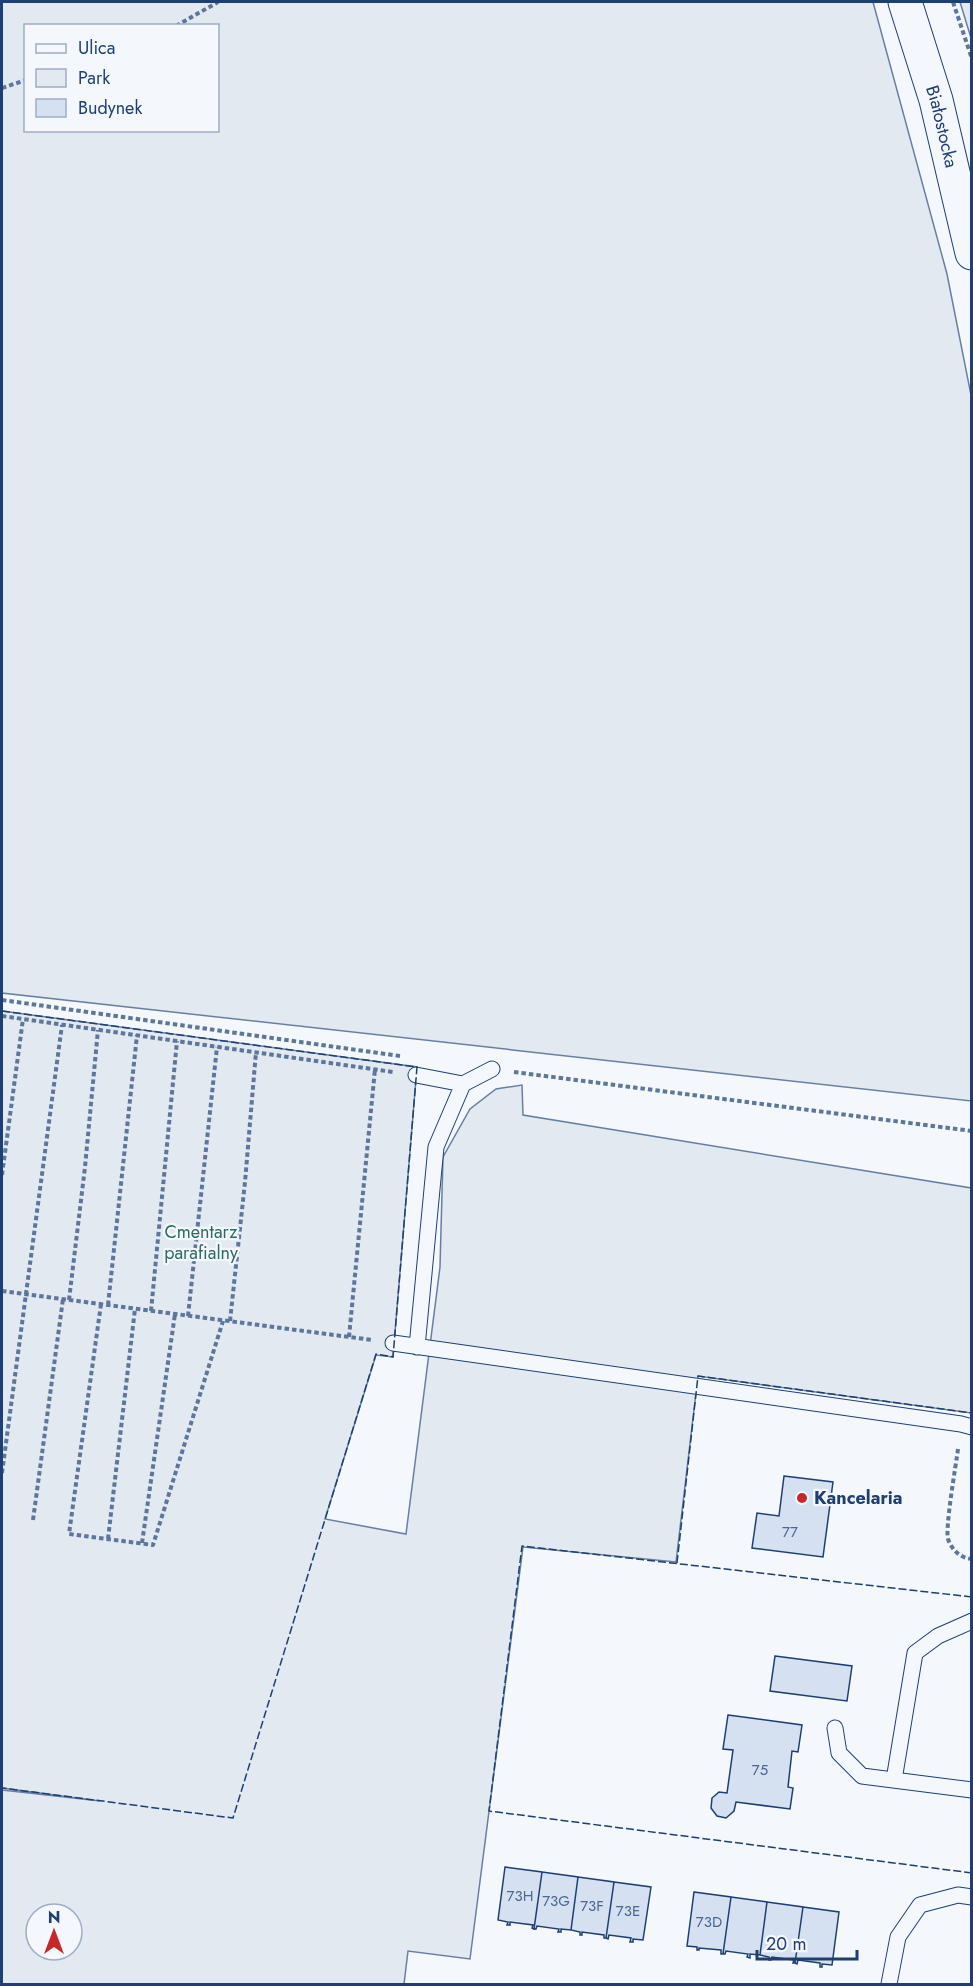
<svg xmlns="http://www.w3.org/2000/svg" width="973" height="1986" font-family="Jost,sans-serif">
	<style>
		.green { fill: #e3e9f0; stroke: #687fa3; stroke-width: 1.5; fill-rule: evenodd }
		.building { fill: #d5e0f0; stroke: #1d3f73; stroke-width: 1.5 }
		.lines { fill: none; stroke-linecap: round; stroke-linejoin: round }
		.service-casing { stroke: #1d3f73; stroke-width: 17 }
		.tertiary-casing { stroke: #1d3f73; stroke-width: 35 }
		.path { stroke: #5e769c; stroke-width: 4; stroke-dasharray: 4.5 3; stroke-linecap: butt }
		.service { stroke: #f4f7fb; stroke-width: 15 }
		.tertiary { stroke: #f4f7fb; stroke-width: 33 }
		.fence { stroke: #1d3f73; stroke-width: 1.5; stroke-dasharray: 8 3; stroke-linecap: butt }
		.poi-dot { fill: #c62828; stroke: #f4f7fb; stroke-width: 2 }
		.labels { text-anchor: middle; stroke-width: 4.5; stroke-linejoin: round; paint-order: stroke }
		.number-label { font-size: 15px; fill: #4b6792 }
		.street-label { font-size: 18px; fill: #1d3f73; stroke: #f4f7fb }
		.park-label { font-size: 18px; fill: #2c6c60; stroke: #f4f7fb }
		.poi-label { font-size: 18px; font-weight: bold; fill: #1d3f73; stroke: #f4f7fb; text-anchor: start }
	</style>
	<rect width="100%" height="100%" fill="#f4f7fb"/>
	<path class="green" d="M 2,2 L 873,2 L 947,274 L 971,395 L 971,1101 L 2,993 ZM 26,26 L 218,26 L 218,130 L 26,130 Z
		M 960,2 L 971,2 L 971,38 Z
		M 2,1011 L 417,1067 L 393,1357 L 376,1355 L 325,1519 L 406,1534 L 440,1267 L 443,1157 L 470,1109 L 496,1089 L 522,1085 L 523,1115 L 971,1188 L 971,1413 L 698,1376 L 676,1562 L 523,1547 L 470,1959 L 408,1951 L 404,1984 L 2,1984 L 2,1790 L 100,1801 L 2,1788 ZM 36,1914 L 72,1914 L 72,1950 L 36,1950 Z"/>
	<path class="building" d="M 784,1476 L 833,1482 L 823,1557 L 752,1548 L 757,1513 L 779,1516 Z
		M 775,1656 L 852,1666 L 847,1701 L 770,1691 Z
		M 728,1715 L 802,1725 L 798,1752 L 792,1751 L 788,1787 L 793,1788 L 790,1809 L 736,1802 L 734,1811 L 726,1818 L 717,1816 L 711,1808 L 712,1798 L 719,1792 L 727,1793 L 733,1750 L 723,1749 Z
		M 505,1867 L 542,1872 L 534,1929 L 532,1928 L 533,1925 L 510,1922 L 510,1925 L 507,1925 L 508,1922 L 498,1920 Z
		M 542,1872 L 578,1877 L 571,1930 L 561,1929 L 561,1932 L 558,1932 L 559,1929 L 537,1926 L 536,1929 L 534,1929 Z
		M 578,1877 L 614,1882 L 606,1938 L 604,1938 L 604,1935 L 582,1932 L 582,1935 L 580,1935 L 580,1932 L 571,1930 Z
		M 614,1882 L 651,1887 L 643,1940 L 633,1939 L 633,1942 L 630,1942 L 631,1938 L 609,1935 L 608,1939 L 606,1938 Z
		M 694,1892 L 731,1897 L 723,1954 L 721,1954 L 721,1950 L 699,1948 L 699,1950 L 697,1950 L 697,1947 L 687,1946 Z
		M 731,1897 L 767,1902 L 760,1955 L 750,1954 L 750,1958 L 747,1957 L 748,1954 L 726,1951 L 725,1954 L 723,1954 Z
		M 767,1902 L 803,1907 L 795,1963 L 793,1963 L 794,1960 L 772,1957 L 771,1960 L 769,1960 L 769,1957 L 760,1955 Z
		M 803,1907 L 839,1912 L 832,1965 L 822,1964 L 822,1967 L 820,1967 L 820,1963 L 798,1960 L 797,1964 L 795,1963 Z"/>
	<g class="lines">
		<defs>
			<path id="service" d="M 416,1075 L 463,1084
				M 393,1343 L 961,1424 L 972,1427
				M 417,1347 L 436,1147 L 463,1084 L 492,1069
				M 835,1728 L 839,1753 L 862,1776 L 972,1790
				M 894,1780 L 915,1653 L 938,1636 L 972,1621
				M 889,1984 L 898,1937 L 920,1905 L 958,1895 L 972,1897"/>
			<g id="tertiary">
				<path id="s1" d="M 905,2 L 936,100 L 972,253"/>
			</g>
		</defs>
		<use href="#service" class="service-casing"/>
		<use href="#tertiary" class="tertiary-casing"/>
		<path class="path" d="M 953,2 L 972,59
			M 176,26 L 218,2
			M 2,88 L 26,80
			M 2,1000 L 400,1056
			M 2,1016 L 393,1072
			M 514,1072 L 972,1131
			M 2,1175 L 23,1019
			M 2,1291 L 372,1340
			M 69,1300 L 85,1167 L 98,1030
			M 101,1304 L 69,1534 L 153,1545 L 223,1321
			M 108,1305 L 137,1035
			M 151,1311 L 177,1041
			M 188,1316 L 217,1047
			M 230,1321 L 245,1182 L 256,1052
			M 349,1337 L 375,1069
			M 958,1449 C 956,1465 945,1527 948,1539 C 952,1550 960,1558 972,1559
			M 2,1473 L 62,1025
			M 33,1520 L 63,1299
			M 108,1539 L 135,1309
			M 142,1543 L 175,1314"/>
		<use href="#service" class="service"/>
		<use href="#tertiary" class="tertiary"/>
		<path class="fence" d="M 2,1011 L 417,1067 L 393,1357 L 376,1354 L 233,1818 L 2,1788
			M 677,1563 L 698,1376 L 972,1413
			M 972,1597 L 522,1546 L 489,1811 L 972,1873"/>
	</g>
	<circle class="poi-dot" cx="802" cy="1498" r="6"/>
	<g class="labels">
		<g class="number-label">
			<text x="790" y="1537">77</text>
			<text x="760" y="1775">75</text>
			<text x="520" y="1901">73H</text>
			<text x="556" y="1906">73G</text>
			<text x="592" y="1911">73F</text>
			<text x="628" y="1916">73E</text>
			<text x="709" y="1927">73D</text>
		</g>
		<g class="street-label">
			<text dy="6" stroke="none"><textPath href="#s1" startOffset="130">Białostocka</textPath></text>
		</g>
		<g class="park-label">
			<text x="201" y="1238">Cmentarz<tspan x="201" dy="21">parafialny</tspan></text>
		</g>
		<g class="poi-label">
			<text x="814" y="1504">Kancelaria</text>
		</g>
	</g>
	<rect width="973" height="1986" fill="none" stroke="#1d3f73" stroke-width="6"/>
	<rect x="24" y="24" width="195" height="108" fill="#f4f7fb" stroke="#9eadc5" stroke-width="1.5"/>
	<rect x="36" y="44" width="30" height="9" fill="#f4f7fb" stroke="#9eadc5" stroke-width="1.5"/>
	<text x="78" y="54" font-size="18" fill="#1d3f73">Ulica</text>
	<rect x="36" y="69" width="30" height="18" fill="#e3e9f0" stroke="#9eadc5" stroke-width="1.5"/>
	<text x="78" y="84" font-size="18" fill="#1d3f73">Park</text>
	<rect x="36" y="99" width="30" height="18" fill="#d5e0f0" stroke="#9eadc5" stroke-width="1.5"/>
	<text x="78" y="114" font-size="18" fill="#1d3f73">Budynek</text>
	<g transform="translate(54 1932)"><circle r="28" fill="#f4f7fb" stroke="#9eadc5" stroke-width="1.5"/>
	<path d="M0-4.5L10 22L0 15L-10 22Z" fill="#c62828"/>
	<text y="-9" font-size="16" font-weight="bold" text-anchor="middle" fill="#1d3f73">N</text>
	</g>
	<path d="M757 1950v9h100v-9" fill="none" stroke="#1d3f73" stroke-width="3"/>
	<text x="766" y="1950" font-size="18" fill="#1d3f73" stroke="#f4f7fb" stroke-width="4.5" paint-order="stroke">20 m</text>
</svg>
